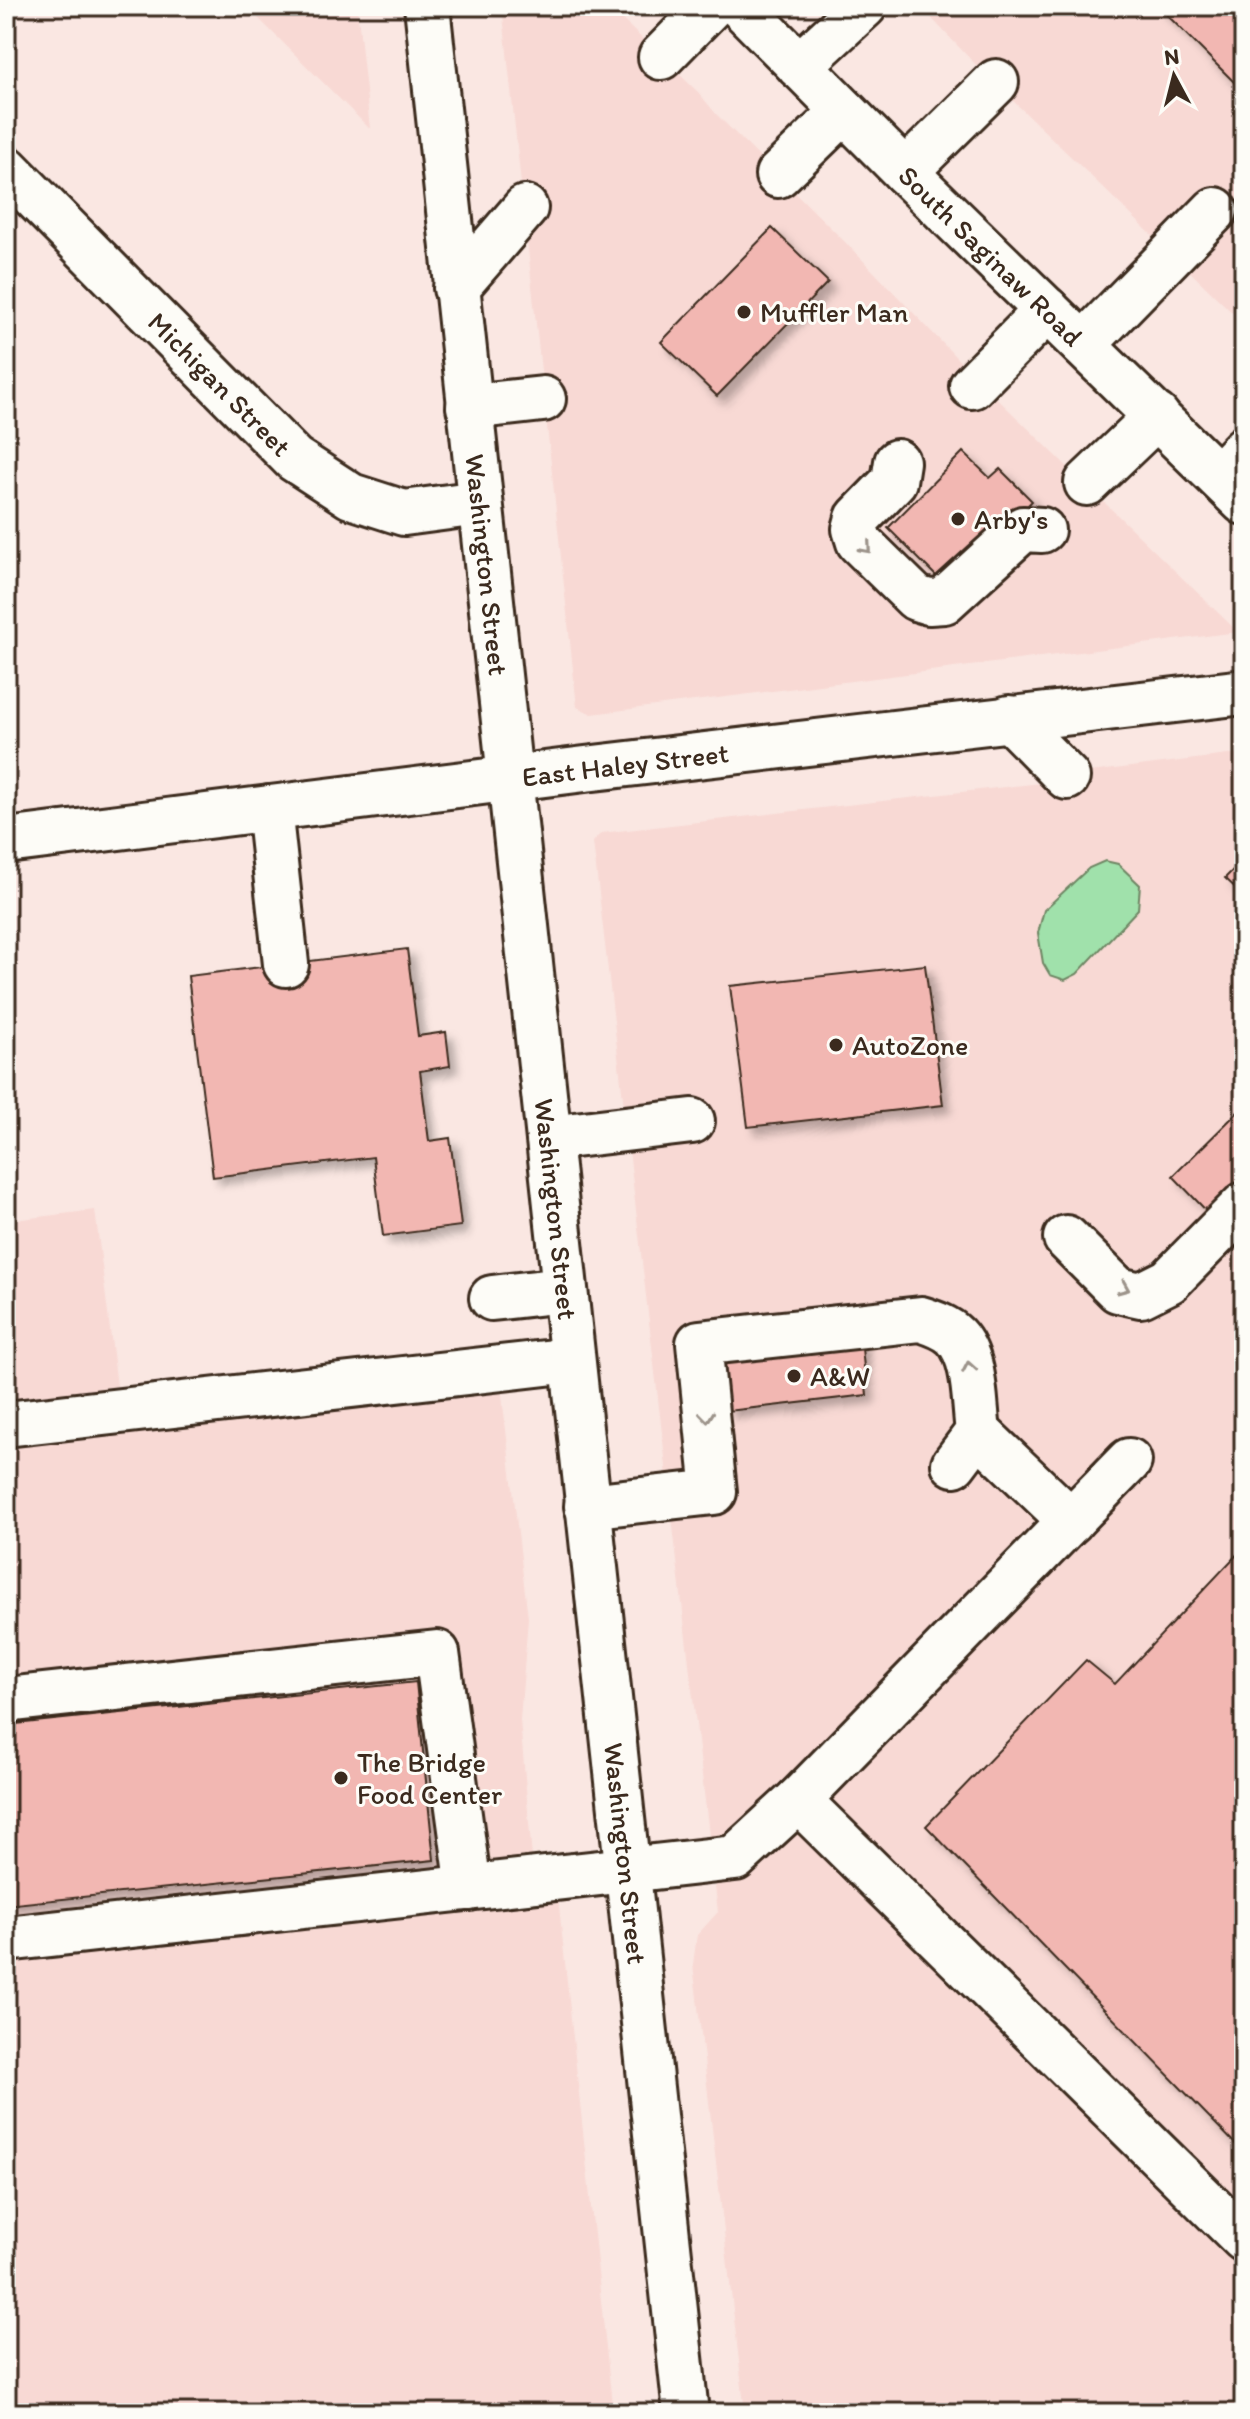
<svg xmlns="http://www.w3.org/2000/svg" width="1250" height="2419" font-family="Itim,sans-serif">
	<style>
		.built { fill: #f8d9d4 }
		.green { fill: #a0e1ab; stroke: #6e8664; stroke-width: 2 }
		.building { fill: #f2b7b2; stroke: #3b2a1e; stroke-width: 2; filter: url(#shadow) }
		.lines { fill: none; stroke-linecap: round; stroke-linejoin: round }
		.minor-casing { stroke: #3b2a1e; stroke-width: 50 }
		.major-casing { stroke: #3b2a1e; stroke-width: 50 }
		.minor { stroke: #fdfcf7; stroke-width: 44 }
		.major { stroke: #fdfcf7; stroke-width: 44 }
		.oneway { stroke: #9c938a }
		.poi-dot { fill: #3b2a1e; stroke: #fdfcf7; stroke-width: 3 }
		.labels { text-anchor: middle; stroke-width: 6; stroke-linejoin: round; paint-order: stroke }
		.street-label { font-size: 28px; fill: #3b2a1e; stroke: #fdfcf7 }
		.poi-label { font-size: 28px; fill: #3b2a1e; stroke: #fdfcf7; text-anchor: start }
	</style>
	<defs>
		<filter id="shadow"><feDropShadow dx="7" dy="7" stdDeviation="4" flood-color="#0004"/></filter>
	</defs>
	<rect width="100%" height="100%" fill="#fae7e2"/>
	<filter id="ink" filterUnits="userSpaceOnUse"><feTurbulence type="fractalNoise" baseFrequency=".0125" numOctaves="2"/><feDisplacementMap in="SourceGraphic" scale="16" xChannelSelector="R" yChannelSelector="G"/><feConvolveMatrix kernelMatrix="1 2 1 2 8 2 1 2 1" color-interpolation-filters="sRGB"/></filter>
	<g filter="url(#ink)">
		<path class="built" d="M 246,6 L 357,6 L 370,129 Z
			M 502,6 L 608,6 L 698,92 L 717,115 L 851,248 L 978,380 L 1238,632 L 592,714 L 577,707 Z
			M 920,6 L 1244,6 L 1244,324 L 974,63 Z
			M 1244,753 L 1244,2413 L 745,2413 L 693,1964 L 697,1935 L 718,1912 L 593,842 L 601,833 L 1041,783 L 1090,772 Z
			M 95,1210 L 118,1394 L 497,1353 L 528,1618 L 520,1720 L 534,1880 L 556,1878 L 613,2413 L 6,2413 L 6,1221 Z"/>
		<path class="green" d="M 1105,861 L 1118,864 L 1140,885 L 1138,909 L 1077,974 L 1065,980 L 1050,975 L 1043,963 L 1038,933 L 1044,910 L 1089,868 Z"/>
		<path class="building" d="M 1158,6 L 1244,6 L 1244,92 Z
			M 772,228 L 828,282 L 717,396 L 661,342 Z
			M 963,452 L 990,478 L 1000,469 L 1032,501 L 947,587 L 888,528 Z
			M 1244,859 L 1244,896 L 1225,878 Z
			M 407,949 L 418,1036 L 446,1032 L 450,1066 L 420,1071 L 429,1141 L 450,1138 L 461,1226 L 383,1236 L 373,1157 L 213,1177 L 188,976 Z
			M 925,965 L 943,1105 L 748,1127 L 730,986 Z
			M 1244,1106 L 1244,1197 L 1218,1223 L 1173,1176 Z
			M 861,1339 L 867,1395 L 728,1411 L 721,1357 Z
			M 1244,1547 L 1244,2153 L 926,1826 L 1086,1660 L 1115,1684 Z
			M 416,1682 L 434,1860 L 6,1905 L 6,1725 Z"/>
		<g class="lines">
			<defs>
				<g id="minor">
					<path id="s1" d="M 427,6 L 686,2413"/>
					<path d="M 661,57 L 711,6"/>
					<path d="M 799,66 L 864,6"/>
					<path id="s2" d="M 6,168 L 294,459 L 351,496 L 404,513 L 479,503"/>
					<path d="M 905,172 L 996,82"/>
					<path d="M 778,175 L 844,111"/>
					<path d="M 456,288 L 525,208"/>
					<path d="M 1083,345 L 1215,210"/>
					<path d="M 972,386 L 1047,310"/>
					<path d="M 469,407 L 543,399"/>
					<path d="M 897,462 L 894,481 L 858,518 L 855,529 L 859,542 L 916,598 L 929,602 L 944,601 L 1023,529 L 1042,530"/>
					<path d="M 1218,476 L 1244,449"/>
					<path d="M 1087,483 L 1157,416"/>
					<path d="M 1009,718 L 1067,777"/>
					<path d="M 269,808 L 286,964"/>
					<path id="s3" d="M 6,841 L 585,769 L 1244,692"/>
					<path d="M 549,1138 L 692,1121"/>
					<path d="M 1066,1238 L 1118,1290 L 1141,1295 L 1169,1281 L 1244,1205"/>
					<path d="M 492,1298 L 564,1290"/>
					<path d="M 6,1424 L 572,1360"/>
					<path d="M 978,1432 L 1071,1521"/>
					<path d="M 1129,1461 L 798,1800 L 1244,2239"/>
					<path d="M 587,1506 L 714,1492 L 699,1343 L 921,1319 C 933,1323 946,1327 955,1336 C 976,1358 974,1402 978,1432 L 954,1464"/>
					<path d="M 6,1700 L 437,1653 L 469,1888"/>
					<path d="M 6,1939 L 735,1858 L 798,1800"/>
				</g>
				<g id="major">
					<path id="s4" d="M 740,6 L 905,172 L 1244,502"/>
				</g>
			</defs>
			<use href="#minor" class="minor-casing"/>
			<use href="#major" class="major-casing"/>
			<use href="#minor" class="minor"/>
			<use href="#major" class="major"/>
		</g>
		<defs><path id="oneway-chevron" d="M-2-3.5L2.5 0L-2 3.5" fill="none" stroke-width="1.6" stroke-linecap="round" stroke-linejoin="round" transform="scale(2)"/></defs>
		<g class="oneway">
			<use href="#oneway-chevron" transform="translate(866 548) rotate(49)"/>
			<use href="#oneway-chevron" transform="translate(1124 1288) rotate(23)"/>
			<use href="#oneway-chevron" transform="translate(969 1367) rotate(-100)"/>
			<use href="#oneway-chevron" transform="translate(707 1417) rotate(84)"/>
		</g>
	</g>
	<g class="poi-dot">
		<circle cx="744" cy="312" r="8"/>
		<circle cx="958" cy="519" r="8"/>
		<circle cx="836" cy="1045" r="8"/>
		<circle cx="794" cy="1376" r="8"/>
		<circle cx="341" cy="1778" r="8"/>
	</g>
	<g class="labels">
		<g class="street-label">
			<text dy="10" stroke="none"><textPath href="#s4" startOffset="354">South Saginaw Road</textPath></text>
			<text dy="10" stroke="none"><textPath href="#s2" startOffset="304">Michigan Street</textPath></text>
			<text dy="10" stroke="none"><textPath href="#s1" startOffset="562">Washington Street</textPath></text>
			<text dy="10" stroke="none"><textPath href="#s3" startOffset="624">East Haley Street</textPath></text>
			<text dy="10" stroke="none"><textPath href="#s1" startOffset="1210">Washington Street</textPath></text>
			<text dy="10" stroke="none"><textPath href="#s1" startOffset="1858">Washington Street</textPath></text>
		</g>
		<g class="poi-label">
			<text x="760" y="322">Muffler Man</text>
			<text x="974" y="529">Arby's</text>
			<text x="852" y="1055">AutoZone</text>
			<text x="810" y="1386">A&amp;W</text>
			<text x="357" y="1772">The Bridge<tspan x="357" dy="32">Food Center</tspan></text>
		</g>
	</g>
	<rect width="1250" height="2419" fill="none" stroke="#fdfcf7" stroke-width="32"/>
	<rect x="16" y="16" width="1218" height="2387" fill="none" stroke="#3b2a1e" stroke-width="3" filter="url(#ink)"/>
	<g transform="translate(1174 76) rotate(353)" stroke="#fdfcf7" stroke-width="6" paint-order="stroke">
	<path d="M0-6L14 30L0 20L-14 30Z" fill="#3b2a1e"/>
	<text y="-12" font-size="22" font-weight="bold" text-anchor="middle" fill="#3b2a1e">N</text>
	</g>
</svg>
